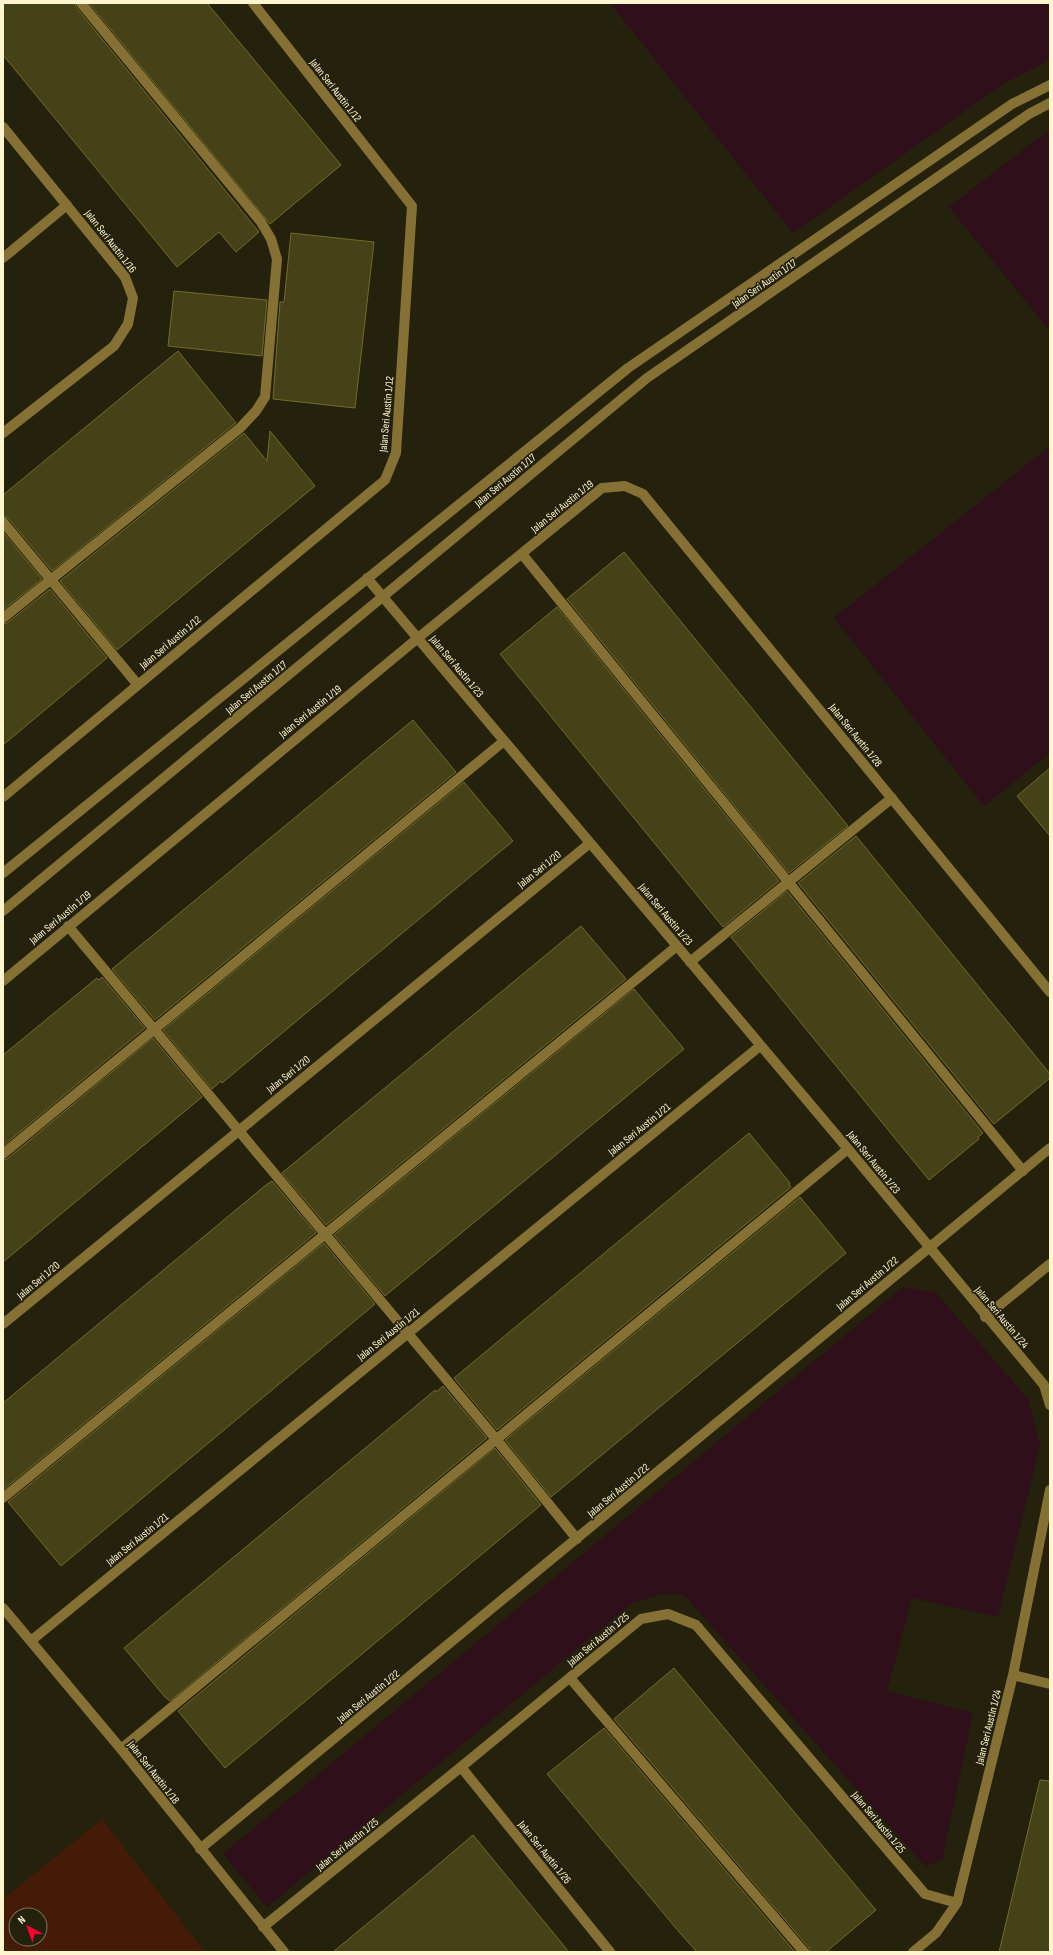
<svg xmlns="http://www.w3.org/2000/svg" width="1053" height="1955" font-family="'Sofia Sans Condensed',sans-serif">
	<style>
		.green { fill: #2e0f1a }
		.water { fill: #431b07; fill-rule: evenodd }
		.building { fill: #464218; stroke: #736c28 }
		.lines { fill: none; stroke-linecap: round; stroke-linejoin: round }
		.minor { stroke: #867135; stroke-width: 10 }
		.labels { text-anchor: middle; stroke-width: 3.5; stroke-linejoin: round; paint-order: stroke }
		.street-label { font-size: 11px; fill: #fff6d0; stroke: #24210d }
	</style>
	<rect width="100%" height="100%" fill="#24210d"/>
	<path class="green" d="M 613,3 L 1050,3 L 1050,60 L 1006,82 L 793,233 L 611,4 Z
		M 1050,129 L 1050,331 L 949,207 Z
		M 1050,446 L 1050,753 L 984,806 L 834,618 Z
		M 903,1287 L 935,1292 L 1028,1399 L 1040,1445 L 998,1617 L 912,1598 L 887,1691 L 973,1713 L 942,1860 L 925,1866 L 683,1594 L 661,1594 L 632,1603 L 267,1907 L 223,1854 Z"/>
	<path class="water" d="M 102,1819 L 205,1952 L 3,1952 L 3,1899 ZM 16,1915 L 40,1915 L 40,1939 L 16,1939 Z"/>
	<path class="building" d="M 3,3 L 75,3 L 76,7 L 259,232 L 236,252 L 219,232 L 177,267 L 3,55 Z
		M 89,3 L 207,3 L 341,165 L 270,224 Z
		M 291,233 L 374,242 L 355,408 L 273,399 L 280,302 L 284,302 Z
		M 174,291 L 267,300 L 262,356 L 168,346 Z
		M 178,351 L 236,423 L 52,571 L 8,518 L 3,516 L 3,495 Z
		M 270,431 L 315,486 L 117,650 L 60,581 L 244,433 L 267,461 Z
		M 3,532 L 42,579 L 3,610 Z
		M 624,552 L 848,826 L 789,873 L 567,599 Z
		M 50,589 L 107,658 L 3,745 L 3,624 L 7,623 Z
		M 557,607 L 779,881 L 723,927 L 500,654 Z
		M 413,720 L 456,772 L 155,1020 L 112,969 Z
		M 1050,768 L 1050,836 L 1017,796 Z
		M 464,782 L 513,841 L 222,1083 L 221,1081 L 212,1089 L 163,1030 Z
		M 856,836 L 1050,1074 L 1050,1078 L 994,1124 L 798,883 Z
		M 787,891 L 983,1133 L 978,1137 L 979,1139 L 929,1180 L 731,937 Z
		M 581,926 L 626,979 L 326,1225 L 282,1173 Z
		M 102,977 L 145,1028 L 3,1146 L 3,1055 L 97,978 L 99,980 Z
		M 634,989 L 684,1049 L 385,1296 L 334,1235 Z
		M 153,1038 L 202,1097 L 3,1262 L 3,1160 L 7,1159 Z
		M 749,1133 L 790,1183 L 789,1184 L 791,1187 L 497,1430 L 454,1378 Z
		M 272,1181 L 316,1233 L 3,1490 L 3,1403 L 266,1185 Z
		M 800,1197 L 846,1253 L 551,1497 L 505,1440 Z
		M 324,1243 L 375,1304 L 61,1566 L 8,1502 Z
		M 443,1386 L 487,1438 L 170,1701 L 165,1697 L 124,1648 L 416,1406 L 435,1390 L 436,1392 Z
		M 495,1448 L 541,1505 L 225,1768 L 178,1711 Z
		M 674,1668 L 876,1910 L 826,1952 L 810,1952 L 809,1948 L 614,1719 Z
		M 604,1728 L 795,1952 L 697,1952 L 680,1933 L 547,1774 Z
		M 1040,1780 L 1050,1781 L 1050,1952 L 999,1952 Z
		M 473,1835 L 569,1952 L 333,1952 L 420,1880 Z"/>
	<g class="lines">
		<path class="minor" d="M 3,127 L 125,277 L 133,298 L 128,324 L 114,346 L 3,433
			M 3,258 L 67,205
			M 3,522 L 138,685
			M 522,554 L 1023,1171
			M 367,578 L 848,1149 L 1044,1385 L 1050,1405
			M 3,618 L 240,428 L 256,411 L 265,397 L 277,259 L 271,239 L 261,222 L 81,3
			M 3,797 L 385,480 L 396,453 L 412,206 L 253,3
			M 3,873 L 628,368 L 1012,104 L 1050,85
			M 3,911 L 647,378 L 1029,114 L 1050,103
			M 68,926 L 496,1439 L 577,1539
			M 690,962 L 892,798
			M 3,981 L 418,638 L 602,488 L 625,486 L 643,494 L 1050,992
			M 3,1154 L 504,741
			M 985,1317 L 1050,1264
			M 3,1324 L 590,843
			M 3,1498 L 677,946
			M 3,1608 L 121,1749 L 284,1952
			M 32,1640 L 760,1046
			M 1013,1675 L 1050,1684
			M 570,1678 L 804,1952
			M 121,1749 L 848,1149
			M 461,1767 L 610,1952
			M 200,1849 L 1050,1148
			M 263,1927 L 461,1767 L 641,1619 L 668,1614 L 696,1625 L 925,1894 L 957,1903
			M 913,1952 L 936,1933 L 957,1903 L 1013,1675 L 1050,1490"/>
	</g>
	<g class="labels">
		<g class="street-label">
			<text transform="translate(336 90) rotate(52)" y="4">Jalan Seri Austin 1/12</text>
			<text transform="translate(111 241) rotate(52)" y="4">Jalan Seri Austin 1/16</text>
			<text transform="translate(764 283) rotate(-35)" y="4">Jalan Seri Austin 1/17</text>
			<text transform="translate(386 414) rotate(-85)" y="4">Jalan Seri Austin 1/12</text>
			<text transform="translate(505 480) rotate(-40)" y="4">Jalan Seri Austin 1/17</text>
			<text transform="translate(562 506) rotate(-39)" y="4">Jalan Seri Austin 1/19</text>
			<text transform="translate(170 642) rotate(-40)" y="4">Jalan Seri Austin 1/12</text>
			<text transform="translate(457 666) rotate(50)" y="4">Jalan Seri Austin 1/23</text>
			<text transform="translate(256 687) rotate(-40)" y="4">Jalan Seri Austin 1/17</text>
			<text transform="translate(310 711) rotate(-39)" y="4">Jalan Seri Austin 1/19</text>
			<text transform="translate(856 735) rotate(51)" y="4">Jalan Seri Austin 1/28</text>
			<text transform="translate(539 869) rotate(-39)" y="4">Jalan Seri 1/20</text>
			<text transform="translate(666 914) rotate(50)" y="4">Jalan Seri Austin 1/23</text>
			<text transform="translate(60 917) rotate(-40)" y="4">Jalan Seri Austin 1/19</text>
			<text transform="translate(288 1074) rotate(-39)" y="4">Jalan Seri 1/20</text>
			<text transform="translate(639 1129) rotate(-39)" y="4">Jalan Seri Austin 1/21</text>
			<text transform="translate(874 1162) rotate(51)" y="4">Jalan Seri Austin 1/23</text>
			<text transform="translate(38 1280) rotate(-40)" y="4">Jalan Seri 1/20</text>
			<text transform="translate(867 1283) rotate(-40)" y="4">Jalan Seri Austin 1/22</text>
			<text transform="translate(1002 1317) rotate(50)" y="4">Jalan Seri Austin 1/24</text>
			<text transform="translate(388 1334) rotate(-39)" y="4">Jalan Seri Austin 1/21</text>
			<text transform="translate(618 1490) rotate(-40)" y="4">Jalan Seri Austin 1/22</text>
			<text transform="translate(137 1539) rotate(-39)" y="4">Jalan Seri Austin 1/21</text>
			<text transform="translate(598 1639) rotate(-40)" y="4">Jalan Seri Austin 1/25</text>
			<text transform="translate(368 1696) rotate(-39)" y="4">Jalan Seri Austin 1/22</text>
			<text transform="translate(988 1727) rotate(-76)" y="4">Jalan Seri Austin 1/24</text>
			<text transform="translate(154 1772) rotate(52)" y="4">Jalan Seri Austin 1/18</text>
			<text transform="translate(879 1822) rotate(50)" y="4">Jalan Seri Austin 1/25</text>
			<text transform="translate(347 1844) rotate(-39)" y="4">Jalan Seri Austin 1/25</text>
			<text transform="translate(545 1852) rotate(51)" y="4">Jalan Seri Austin 1/26</text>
		</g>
	</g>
	<rect width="1053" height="1955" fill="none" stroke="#fff6d0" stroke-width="8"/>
	<g transform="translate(28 1927) rotate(319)"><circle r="19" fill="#24210d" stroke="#7c765b"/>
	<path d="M0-3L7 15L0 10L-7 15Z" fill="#fb0031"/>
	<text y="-6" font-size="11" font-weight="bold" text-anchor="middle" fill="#fff6d0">N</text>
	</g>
</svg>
